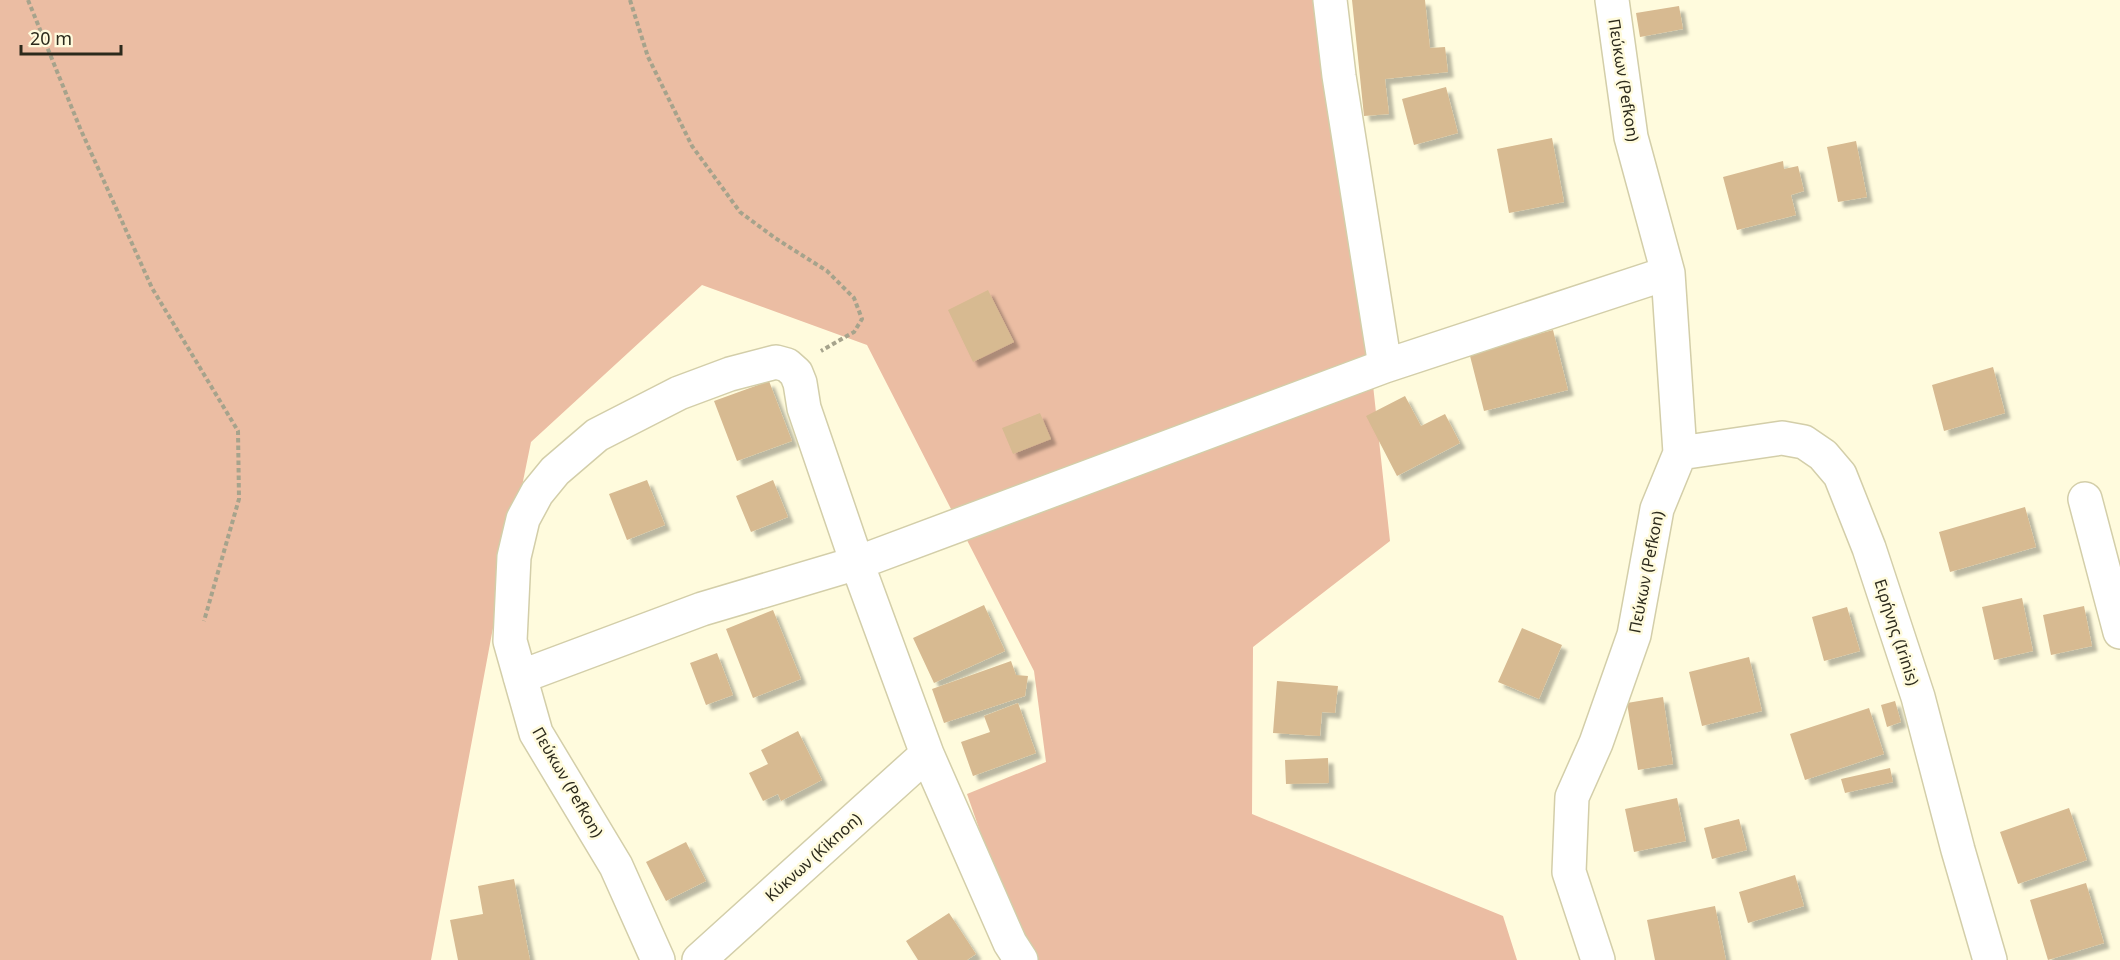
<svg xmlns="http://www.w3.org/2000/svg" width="2120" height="960" font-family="'Noto Sans',sans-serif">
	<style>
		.forest { fill: #ebbda3 }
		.building { fill: #d7ba91; filter: url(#shadow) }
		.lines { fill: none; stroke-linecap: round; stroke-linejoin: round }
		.minor-casing { stroke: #d3cea9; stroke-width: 36 }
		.path { stroke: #a6a38c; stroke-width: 4; stroke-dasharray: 4.5 3; stroke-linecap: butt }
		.minor { stroke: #fff; stroke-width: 33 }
		.labels { text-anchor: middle; stroke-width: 5; stroke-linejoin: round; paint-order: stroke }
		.street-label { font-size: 16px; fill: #2c2a1c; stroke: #fffbdd }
	</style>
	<defs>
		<filter id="shadow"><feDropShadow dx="5.5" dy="5.5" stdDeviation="1.5" flood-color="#0004"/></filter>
	</defs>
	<rect width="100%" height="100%" fill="#fffbdd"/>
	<path class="forest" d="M 0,0 L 1323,0 L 1367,330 L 1390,541 L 1253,647 L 1252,814 L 1503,916 L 1517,960 L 1025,960 L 967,794 L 1046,762 L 1034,671 L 867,345 L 702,285 L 531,442 L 492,633 L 431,960 L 0,960 Z"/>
	<path class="building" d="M 1352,0 L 1425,0 L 1430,48 L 1445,47 L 1448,72 L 1385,79 L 1389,114 L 1364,116 Z
		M 1679,6 L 1683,29 L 1640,37 L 1636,13 Z
		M 1446,87 L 1458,133 L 1414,145 L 1402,99 Z
		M 1552,138 L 1564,202 L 1509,213 L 1497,149 Z
		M 1856,141 L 1867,197 L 1838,202 L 1827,147 Z
		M 1783,161 L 1784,169 L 1798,166 L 1804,191 L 1791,195 L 1796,215 L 1737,230 L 1723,177 Z
		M 988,290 L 1014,342 L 973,362 L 948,310 Z
		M 1553,330 L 1568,390 L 1484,411 L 1469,352 Z
		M 1993,367 L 2005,413 L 1944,431 L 1932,385 Z
		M 769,381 L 792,441 L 737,461 L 714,401 Z
		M 1405,396 L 1421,426 L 1445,414 L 1460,443 L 1397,476 L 1366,416 Z
		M 1040,413 L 1051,439 L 1013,454 L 1002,428 Z
		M 647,480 L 665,525 L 627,540 L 609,494 Z
		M 773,480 L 788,517 L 751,532 L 736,496 Z
		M 2025,507 L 2036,547 L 1950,572 L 1939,532 Z
		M 2022,598 L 2033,651 L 1994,660 L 1982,607 Z
		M 984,605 L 1005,651 L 934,683 L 913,638 Z
		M 2084,606 L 2092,646 L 2051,655 L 2043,615 Z
		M 1847,607 L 1860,651 L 1824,661 L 1812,617 Z
		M 773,610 L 801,679 L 753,698 L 726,629 Z
		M 1522,628 L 1562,645 L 1539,699 L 1498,682 Z
		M 717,653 L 733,695 L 706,705 L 690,663 Z
		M 1749,657 L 1762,711 L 1702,726 L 1689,672 Z
		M 1011,661 L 1016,675 L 1028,676 L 1025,696 L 944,723 L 932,689 Z
		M 1277,681 L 1338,686 L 1335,713 L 1322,712 L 1320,736 L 1273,733 Z
		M 1663,697 L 1673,764 L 1638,770 L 1627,703 Z
		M 1895,701 L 1901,722 L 1887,727 L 1881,705 Z
		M 1018,703 L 1036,753 L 973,776 L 961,742 L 990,732 L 984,716 Z
		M 1869,708 L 1884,754 L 1805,780 L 1790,734 Z
		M 798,731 L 822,780 L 781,801 L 778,794 L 763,801 L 749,773 L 768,764 L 761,750 Z
		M 1328,758 L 1329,783 L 1286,784 L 1285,760 Z
		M 1890,768 L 1893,782 L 1845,793 L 1841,779 Z
		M 1677,798 L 1686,841 L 1634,852 L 1625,809 Z
		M 2069,808 L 2087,860 L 2018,884 L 2000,832 Z
		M 1739,819 L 1747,850 L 1712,859 L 1704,828 Z
		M 686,842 L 706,881 L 666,901 L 646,862 Z
		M 1795,875 L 1804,906 L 1748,923 L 1739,892 Z
		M 514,879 L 530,960 L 458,960 L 450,920 L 483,914 L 478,886 Z
		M 2086,883 L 2104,943 L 2048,960 L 2030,900 Z
		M 1715,906 L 1726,960 L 1655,960 L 1647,920 Z
		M 949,913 L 976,954 L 967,960 L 918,960 L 906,941 Z"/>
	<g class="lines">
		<defs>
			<path id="minor" d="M 1330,0 L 1339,76 L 1385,366
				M 1680,453 L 1782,438 L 1804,442 L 1823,455 L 1840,475 L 1869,548 L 1918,697 L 1958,850 L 1990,960
				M 2085,499 L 2120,632
				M 520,677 L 702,609 L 857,563 L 1385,366 L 1668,273
				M 658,960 L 616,866 L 536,733 L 510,641 L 514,557 L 523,519 L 537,493 L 555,471 L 597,435 L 679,393 L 730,374 L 776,362 L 787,365 L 796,373 L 800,383 L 804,408 L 857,563 L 927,754 L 1010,943 L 1021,960
				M 699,960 L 927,754
				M 1598,960 L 1569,872 L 1572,797 L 1596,743 L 1634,635 L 1657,509 L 1680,453 L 1668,273 L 1631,137 L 1612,0"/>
		</defs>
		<use href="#minor" class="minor-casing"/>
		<path class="path" d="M 28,0 L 80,128 L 152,288 L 238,431 L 239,499 L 204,621
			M 630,0 L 648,57 L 692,146 L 740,212 L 775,238 L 827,271 L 854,298 L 862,319 L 854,332 L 821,351"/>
		<use href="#minor" class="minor"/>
	</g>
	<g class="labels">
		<g class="street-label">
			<text transform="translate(1624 80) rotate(81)" y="6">Πεύκων (Pefkon)</text>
			<text transform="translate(1646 572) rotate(-79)" y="6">Πεύκων (Pefkon)</text>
			<text transform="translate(1897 632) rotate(72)" y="6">Ειρήνης (Irinis)</text>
			<text transform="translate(568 782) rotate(60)" y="6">Πεύκων (Pefkon)</text>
			<text transform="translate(813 857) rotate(-42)" y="6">Κύκνων (Kiknon)</text>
		</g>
	</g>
	<path d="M21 45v9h100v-9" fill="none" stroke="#2c2a1c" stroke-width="3"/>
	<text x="30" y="45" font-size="18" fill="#2c2a1c" stroke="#fffbdd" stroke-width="4.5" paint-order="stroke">20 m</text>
</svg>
